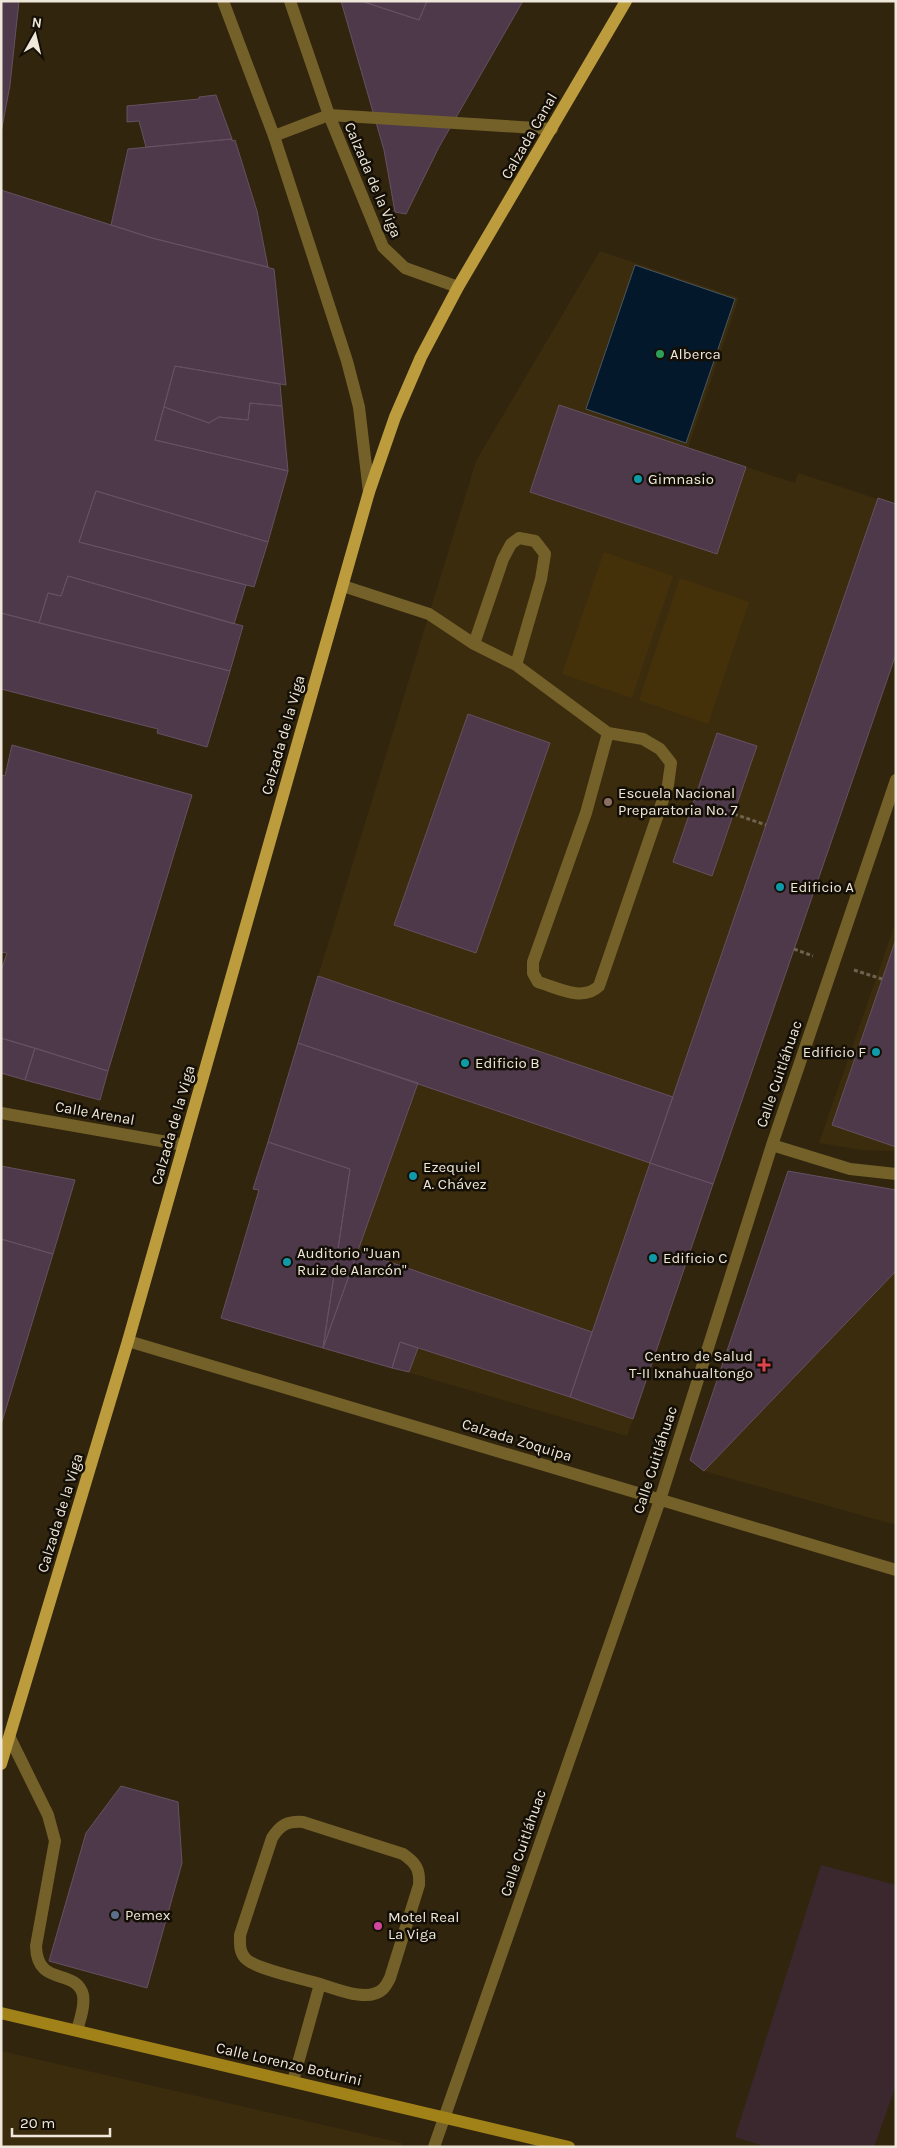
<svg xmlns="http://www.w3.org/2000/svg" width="897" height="2148" font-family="Karla,sans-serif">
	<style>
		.built { fill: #3c2c0e }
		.industrial { fill: #3b282f }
		.green { fill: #44310a }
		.water { fill: #04182b; stroke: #4a565f }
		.building { fill: #4d394a; stroke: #665062 }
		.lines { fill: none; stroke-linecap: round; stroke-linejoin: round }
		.path { stroke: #6e634f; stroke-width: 3; stroke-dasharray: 4 2.5; stroke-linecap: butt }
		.service { stroke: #746129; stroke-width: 12 }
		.minor { stroke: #746129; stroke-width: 12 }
		.tertiary { stroke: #746129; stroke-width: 12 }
		.secondary { stroke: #a18218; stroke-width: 12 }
		.primary { stroke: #bc9c3c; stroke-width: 12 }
		.leisure-dot { fill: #2e9e5b; stroke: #140f06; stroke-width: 2 }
		.culture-dot { fill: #0f9aa8; stroke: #140f06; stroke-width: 2 }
		.education-dot { fill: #8d6e63; stroke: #140f06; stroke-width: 2 }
		.health-dot { fill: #e0444e; stroke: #140f06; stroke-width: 2 }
		.service-dot { fill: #5c6f8a; stroke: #140f06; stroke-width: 2 }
		.hotel-dot { fill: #d1479c; stroke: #140f06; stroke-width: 2 }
		.labels { text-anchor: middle; stroke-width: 5; stroke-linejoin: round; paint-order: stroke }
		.street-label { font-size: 15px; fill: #efe7d9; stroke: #140f06 }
		.poi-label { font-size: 15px; fill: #efe7d9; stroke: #140f06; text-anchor: start }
	</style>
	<rect width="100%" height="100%" fill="#31250e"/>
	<path class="built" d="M 600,251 L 739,298 L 688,448 L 795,483 L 798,473 L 896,505 L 896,654 L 627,1436 L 221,1318 L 259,1190 L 253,1189 L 476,461 Z
		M 896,921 L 896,1151 L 862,1150 L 819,1143 Z
		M 896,1271 L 896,1525 L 704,1471 Z
		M 1,2051 L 402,2143 L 401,2147 L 1,2147 Z"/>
	<path class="industrial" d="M 821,1865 L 896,1885 L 896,2085 L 874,2147 L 767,2147 L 735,2137 Z"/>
	<path class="green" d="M 604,552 L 673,576 L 632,698 L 562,674 Z
		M 680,578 L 749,602 L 708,724 L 639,700 Z"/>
	<path class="water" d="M 635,265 L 735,299 L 686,443 L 586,409 Z"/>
	<path class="building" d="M 1,1 L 19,1 L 10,85 L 1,133 Z
		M 341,1 L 361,1 L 419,20 L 427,1 L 523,1 L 439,147 L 406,214 L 395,212 L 384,150 Z
		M 361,1 L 427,1 L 419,20 Z
		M 216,95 L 232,139 L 146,147 L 139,121 L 127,122 L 127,106 L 199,99 L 199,97 Z
		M 232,139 L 232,141 L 235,140 L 257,211 L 268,267 L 152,238 L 111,225 L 128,149 Z
		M 1,190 L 152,238 L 274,269 L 286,385 L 175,366 L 155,440 L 288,471 L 268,542 L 96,491 L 79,542 L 246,585 L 234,624 L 68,576 L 61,596 L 48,593 L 39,623 L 1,613 Z
		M 175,366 L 280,384 L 282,406 L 250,403 L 248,420 L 219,417 L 209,423 L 164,407 Z
		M 250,403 L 282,406 L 288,471 L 155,440 L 164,407 L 209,423 L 219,417 L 248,420 Z
		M 559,405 L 746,467 L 717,554 L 530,492 Z
		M 96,491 L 268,542 L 254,587 L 79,542 Z
		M 878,498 L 896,504 L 896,654 L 713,1184 L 650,1163 Z
		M 68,576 L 243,626 L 230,671 L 39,623 L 48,593 L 61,596 Z
		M 1,613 L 230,671 L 207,747 L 157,733 L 158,729 L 1,689 Z
		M 468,714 L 550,743 L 476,953 L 394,925 Z
		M 717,733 L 757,746 L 712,876 L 673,862 Z
		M 12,745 L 192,795 L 108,1071 L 1,1038 L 1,971 L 7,953 L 1,952 L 1,775 L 5,776 Z
		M 896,939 L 896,1147 L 832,1125 Z
		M 318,976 L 673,1097 L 650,1163 L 298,1043 Z
		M 1,1038 L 35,1048 L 25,1080 L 1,1073 Z
		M 298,1043 L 418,1083 L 323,1348 L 350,1169 L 268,1142 Z
		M 35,1048 L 108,1071 L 100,1100 L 25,1080 Z
		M 268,1142 L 350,1169 L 323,1348 L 221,1318 L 259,1190 L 253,1189 Z
		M 650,1163 L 713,1184 L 633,1419 L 570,1397 Z
		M 1,1166 L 75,1180 L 53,1254 L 1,1239 Z
		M 788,1171 L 896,1190 L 896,1271 L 704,1471 L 690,1460 Z
		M 1,1239 L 53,1254 L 1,1425 Z
		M 358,1251 L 592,1332 L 570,1397 L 400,1342 L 392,1368 L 323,1348 Z
		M 400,1342 L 418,1348 L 409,1372 L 392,1368 Z
		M 121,1786 L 178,1802 L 182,1863 L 147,1988 L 49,1961 L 86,1833 Z"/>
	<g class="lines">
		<path class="path" d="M 734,814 L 766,825
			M 794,949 L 813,956
			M 854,970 L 882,979"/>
		<path class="service" d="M 274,136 L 329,115 L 552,129
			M 343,586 L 429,614 L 474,644 L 516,665 L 608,733 L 643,739 L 660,749 L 671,763 L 668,785 L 599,986 C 583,1002 558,988 538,982 L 533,973 L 533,962 L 586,813 L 608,733
			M 474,644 L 503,559 L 511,544 L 519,538 L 535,541 L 545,554 L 541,579 L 516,665
			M 10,1738 L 48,1815 L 55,1841 L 36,1946 C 37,1988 76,1967 83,1995 C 85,2006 80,2020 77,2030
			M 293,2081 L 320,1984 C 304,1979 254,1969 245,1958 C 239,1951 240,1943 240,1935 L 272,1838 C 280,1825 287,1821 303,1822 L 403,1854 C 416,1863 420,1869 419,1885 L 390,1978 C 388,1982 386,1986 383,1989 C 368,2003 337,1989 320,1984"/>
		<path class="minor" d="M 1,1113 L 184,1145
			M 772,1145 L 850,1169 L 896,1174
			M 128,1341 L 896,1570
			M 434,2147 L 660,1500 L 772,1145 L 896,780"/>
		<path class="tertiary" d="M 223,1 L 274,136 L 347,361 L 359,407 L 369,492
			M 290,1 L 329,115 L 383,247 L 405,268 L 458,287"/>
		<path class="secondary" d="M 1,2013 L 569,2147"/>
		<path class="primary" d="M 1,1764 L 128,1341 L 369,492 L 395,417 L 421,357 L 458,287 L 626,1"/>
	</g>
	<circle class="leisure-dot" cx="660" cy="354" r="5"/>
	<g class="culture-dot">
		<circle cx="638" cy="479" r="5"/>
		<circle cx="780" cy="887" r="5"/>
		<circle cx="876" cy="1052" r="5"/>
		<circle cx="465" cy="1063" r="5"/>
		<circle cx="413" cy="1176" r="5"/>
		<circle cx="653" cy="1258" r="5"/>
		<circle cx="287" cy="1262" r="5"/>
	</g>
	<circle class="education-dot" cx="608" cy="802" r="5"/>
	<path class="health-dot" d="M761.5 1357.5h5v5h5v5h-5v5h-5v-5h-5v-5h5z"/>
	<circle class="service-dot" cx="115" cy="1915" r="5"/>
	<circle class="hotel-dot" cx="378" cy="1926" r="5"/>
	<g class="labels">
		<g class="street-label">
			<text transform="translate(529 136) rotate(-60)" y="5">Calzada Canal</text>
			<text transform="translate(373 180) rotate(67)" y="5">Calzada de la Viga</text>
			<text transform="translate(283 735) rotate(-74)" y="5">Calzada de la Viga</text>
			<text transform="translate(779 1074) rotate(-71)" y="5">Calle Cuitláhuac</text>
			<text transform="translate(95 1113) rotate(10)" y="5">Calle Arenal</text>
			<text transform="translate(173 1125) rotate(-74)" y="5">Calzada de la Viga</text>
			<text transform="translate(517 1440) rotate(17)" y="5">Calzada Zoquipa</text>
			<text transform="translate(655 1460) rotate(-72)" y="5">Calle Cuitláhuac</text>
			<text transform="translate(60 1513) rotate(-73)" y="5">Calzada de la Viga</text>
			<text transform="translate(523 1843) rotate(-71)" y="5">Calle Cuitláhuac</text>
			<text transform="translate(289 2064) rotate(13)" y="5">Calle Lorenzo Boturini</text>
		</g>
		<g class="poi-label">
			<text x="670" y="359">Alberca</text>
			<text x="648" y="484">Gimnasio</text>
			<text x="618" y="798">Escuela Nacional<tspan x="618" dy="17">Preparatoria No. 7</tspan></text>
			<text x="790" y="892">Edificio A</text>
			<text x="866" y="1057" text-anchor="end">Edificio F</text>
			<text x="475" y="1068">Edificio B</text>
			<text x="423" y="1172">Ezequiel<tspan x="423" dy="17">A. Chávez</tspan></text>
			<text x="297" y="1258">Auditorio "Juan<tspan x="297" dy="17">Ruiz de Alarcón"</tspan></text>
			<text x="663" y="1263">Edificio C</text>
			<text x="753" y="1361" text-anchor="end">Centro de Salud<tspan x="753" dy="17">T-II Ixnahualtongo</tspan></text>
			<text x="125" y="1920">Pemex</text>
			<text x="388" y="1922">Motel Real<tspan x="388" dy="17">La Viga</tspan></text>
		</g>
	</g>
	<rect width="897" height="2148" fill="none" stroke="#efe7d9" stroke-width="5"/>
	<g transform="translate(35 35) rotate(8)" stroke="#140f06" stroke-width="4" paint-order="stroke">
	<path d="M0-4L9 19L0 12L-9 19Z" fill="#efe7d9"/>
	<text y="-8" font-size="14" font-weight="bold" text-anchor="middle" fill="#efe7d9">N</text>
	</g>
	<path d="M12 2128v8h98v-8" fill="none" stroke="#efe7d9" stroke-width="2.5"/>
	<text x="20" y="2128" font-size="15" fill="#efe7d9" stroke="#140f06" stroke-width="4" paint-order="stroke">20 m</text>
</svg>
